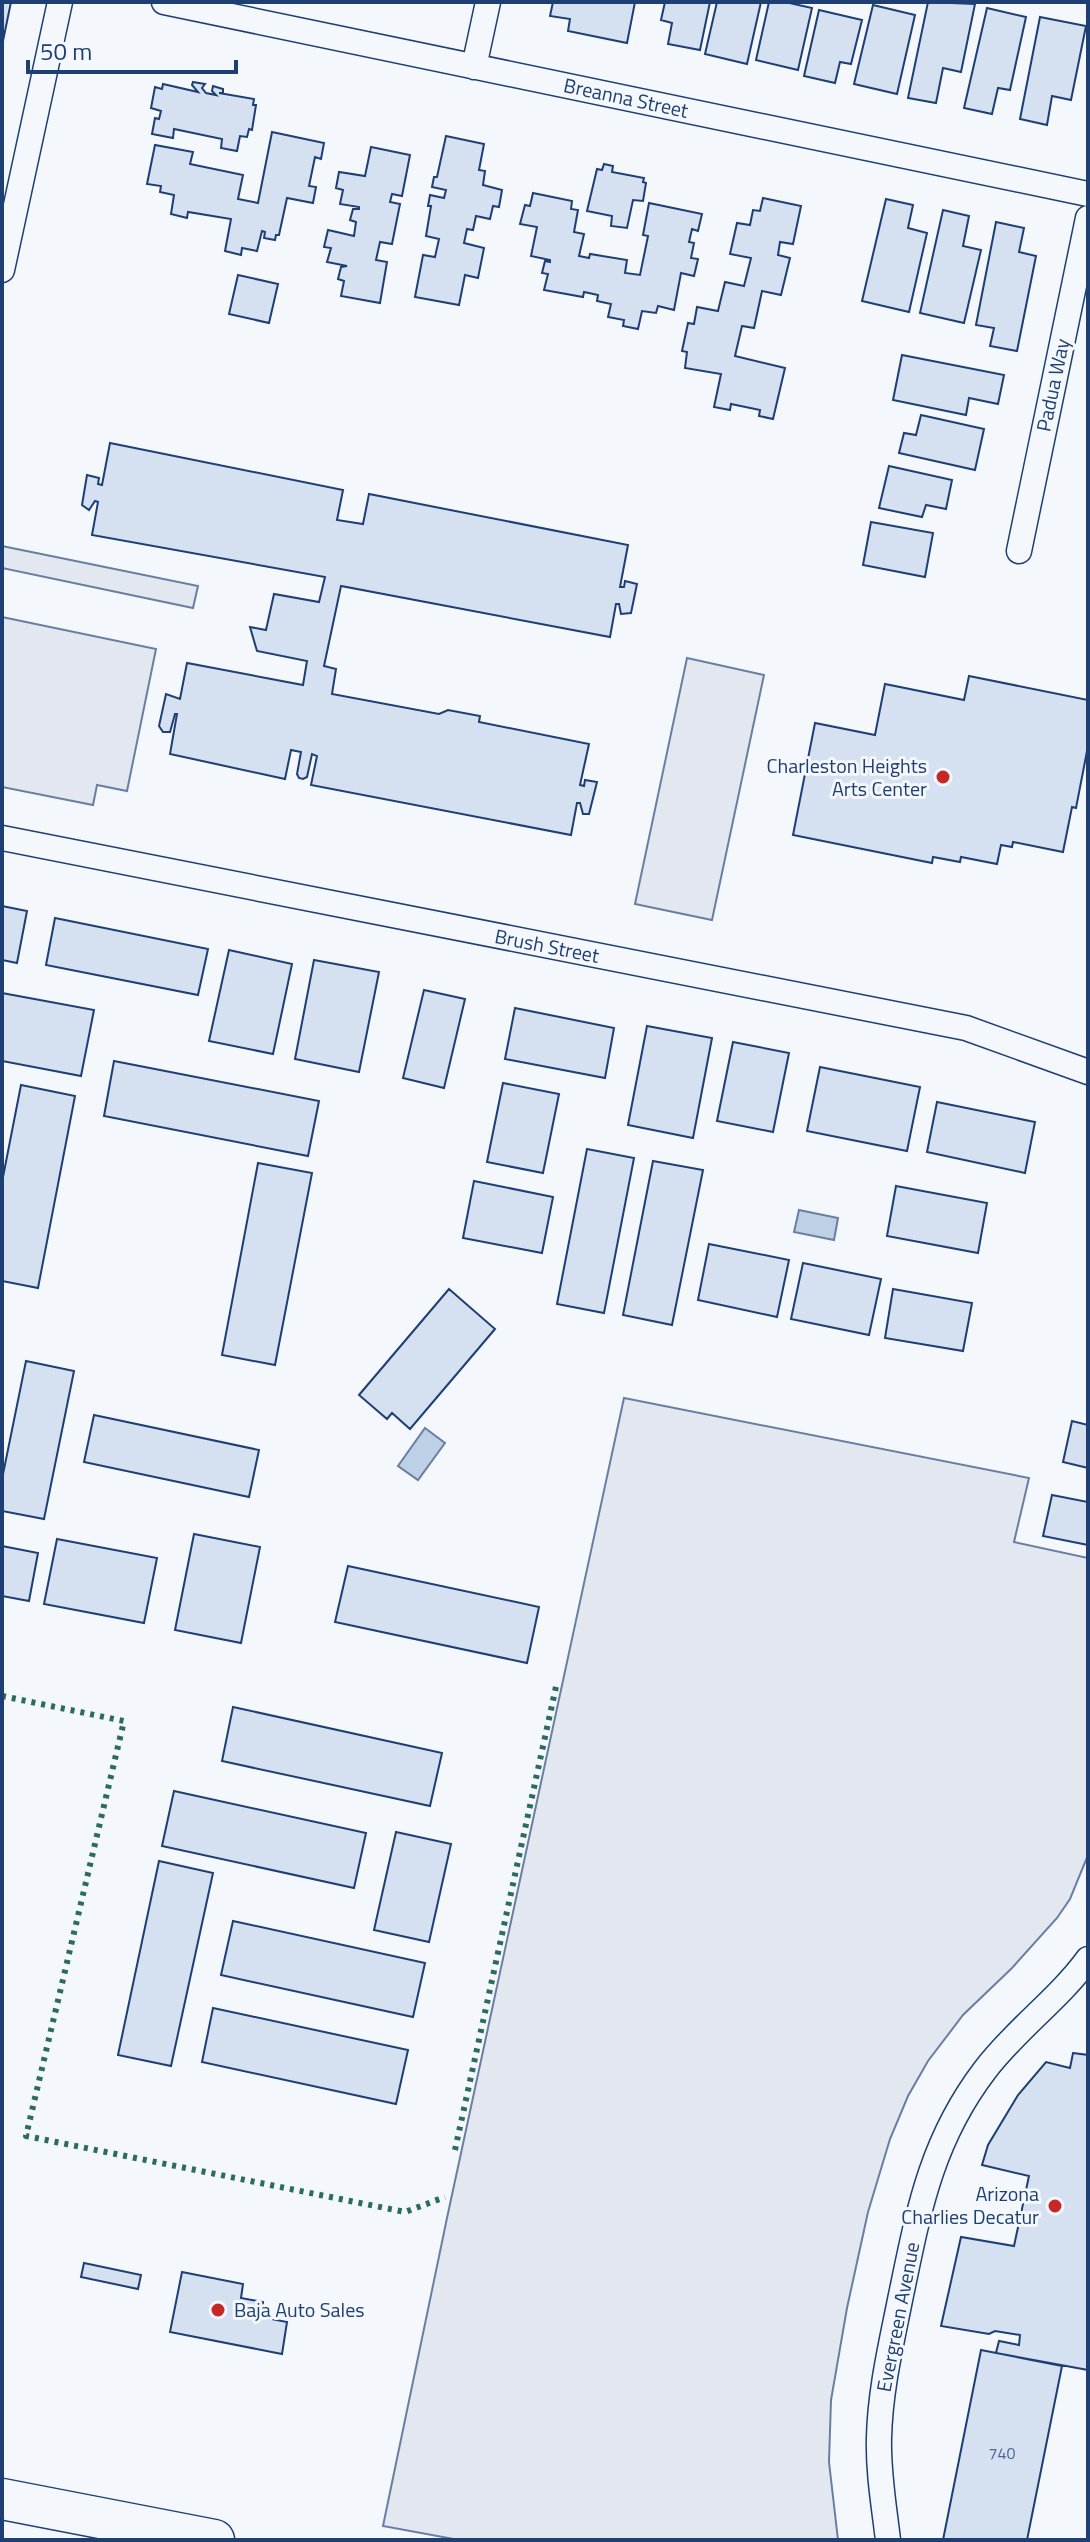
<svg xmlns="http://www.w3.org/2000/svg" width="1090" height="2542" font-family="'Titillium Web',sans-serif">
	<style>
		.parking { fill: #e3e8f0; stroke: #687fa3; stroke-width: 2 }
		.water { fill: #bed0e5; stroke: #687fa3; stroke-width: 2 }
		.building { fill: #d5e0f0; stroke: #1d3f73; stroke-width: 2 }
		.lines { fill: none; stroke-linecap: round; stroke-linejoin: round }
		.street-casing { stroke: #1d3f73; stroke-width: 27 }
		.primary-casing { stroke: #1d3f73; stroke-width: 43 }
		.street { stroke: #f4f7fb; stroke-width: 24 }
		.primary { stroke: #f4f7fb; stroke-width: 40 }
		.hedge { stroke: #2c6c60; stroke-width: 6; stroke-dasharray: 4 6; stroke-linecap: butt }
		.poi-dot { fill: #c62828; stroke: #f4f7fb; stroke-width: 3 }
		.labels { text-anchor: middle; stroke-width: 6; stroke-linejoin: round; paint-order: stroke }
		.number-label { font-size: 16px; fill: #4b6792 }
		.street-label { font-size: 20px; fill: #1d3f73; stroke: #f4f7fb }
		.poi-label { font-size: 20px; fill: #1d3f73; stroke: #f4f7fb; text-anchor: end }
	</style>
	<rect width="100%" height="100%" fill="#f4f7fb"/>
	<path class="parking" d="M 2,546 L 198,586 L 193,608 L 2,568 Z
		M 2,617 L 156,649 L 127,791 L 97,785 L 93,805 L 2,787 Z
		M 687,658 L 764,675 L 712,920 L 635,904 Z
		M 624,1398 L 1029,1478 L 1014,1542 L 1088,1558 L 1088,1855 L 1070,1899 L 1057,1918 L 1012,1968 L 963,2015 L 928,2061 L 908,2096 L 890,2139 L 868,2212 L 847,2308 L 831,2400 L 829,2462 L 838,2540 L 459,2540 L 383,2526 L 447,2218 Z"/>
	<path class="water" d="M 799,1210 L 838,1218 L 834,1240 L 794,1232 Z
		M 425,1428 L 445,1443 L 418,1480 L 398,1466 Z"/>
	<path class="building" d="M 2,2 L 11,2 L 3,41 L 2,40 Z
		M 553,2 L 635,2 L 627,43 L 568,31 L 570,19 L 550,16 Z
		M 665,2 L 710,2 L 700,50 L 668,44 L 672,23 L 661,20 Z
		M 717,2 L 761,2 L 747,64 L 705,54 Z
		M 769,2 L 785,2 L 812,8 L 798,70 L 756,60 Z
		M 928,2 L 975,4 L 961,72 L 943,68 L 936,103 L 908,98 Z
		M 873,5 L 915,15 L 897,94 L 854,84 Z
		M 987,8 L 1026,17 L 1010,90 L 998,88 L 992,114 L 964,108 Z
		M 819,10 L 862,20 L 851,64 L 840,62 L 835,83 L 804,76 Z
		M 1040,17 L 1086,26 L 1071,100 L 1052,96 L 1047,125 L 1020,119 Z
		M 193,82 L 205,84 L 202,88 L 206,93 L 216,95 L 212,91 L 213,86 L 223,89 L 223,93 L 219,93 L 254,99 L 253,105 L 256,105 L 252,130 L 249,129 L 247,137 L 240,136 L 237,151 L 221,148 L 222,139 L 174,129 L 173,138 L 152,134 L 155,118 L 159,119 L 161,111 L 151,108 L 155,87 L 162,89 L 163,84 L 198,92 L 192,85 Z
		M 272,132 L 324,143 L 321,159 L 315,157 L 309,186 L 316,187 L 313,203 L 287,198 L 279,235 L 276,235 L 275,240 L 264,238 L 265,232 L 262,231 L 257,251 L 242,248 L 241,255 L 225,251 L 231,219 L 188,212 L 187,218 L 171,214 L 174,195 L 160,192 L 161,186 L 147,184 L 155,145 L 193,152 L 190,164 L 243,175 L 238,199 L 258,203 Z
		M 446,136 L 484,144 L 479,170 L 485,171 L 483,185 L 502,190 L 499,207 L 493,206 L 490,219 L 476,216 L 473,230 L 467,229 L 464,243 L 484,248 L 478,278 L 465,275 L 459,305 L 415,297 L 423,255 L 435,257 L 439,239 L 426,236 L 431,206 L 428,206 L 430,195 L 444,198 L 446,190 L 432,187 L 434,177 L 437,177 Z
		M 371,147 L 410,155 L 402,196 L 392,194 L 390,202 L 400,204 L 392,244 L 380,242 L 376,260 L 387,262 L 380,303 L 341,296 L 344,281 L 338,279 L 341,267 L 347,266 L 327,262 L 331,248 L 324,247 L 328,230 L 354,236 L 356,222 L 350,220 L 353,209 L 359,209 L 359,207 L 340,204 L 343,190 L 336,188 L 339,172 L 365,176 Z
		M 604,164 L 613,166 L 612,172 L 644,178 L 643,182 L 646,183 L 643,201 L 633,200 L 627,228 L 611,226 L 612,216 L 587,211 L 597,169 L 602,170 Z
		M 533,193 L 572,201 L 571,209 L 578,210 L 574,232 L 584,234 L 579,256 L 589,258 L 590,254 L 627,260 L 625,273 L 640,275 L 648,236 L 643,235 L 649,203 L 702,214 L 698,231 L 692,229 L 689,242 L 694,243 L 691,258 L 698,259 L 694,276 L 681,273 L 674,310 L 658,306 L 656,313 L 642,311 L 638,329 L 623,326 L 624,320 L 608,317 L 611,304 L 597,301 L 598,295 L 584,292 L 583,297 L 544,290 L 548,274 L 542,273 L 545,261 L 550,262 L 550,260 L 531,256 L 537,227 L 520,224 L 525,205 L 530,206 Z
		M 763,198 L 801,206 L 793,244 L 780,242 L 778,255 L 790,258 L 781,295 L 762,291 L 754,328 L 742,326 L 735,356 L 785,368 L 773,419 L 759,416 L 760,410 L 731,404 L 730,410 L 714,407 L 721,374 L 685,368 L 687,352 L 682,351 L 688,323 L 694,324 L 697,307 L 718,311 L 725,282 L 744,286 L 751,258 L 730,254 L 737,223 L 750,225 L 753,210 L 760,211 Z
		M 886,199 L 913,205 L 908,228 L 927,233 L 909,312 L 862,301 Z
		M 943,210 L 969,216 L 963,246 L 981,250 L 964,323 L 920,313 Z
		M 996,222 L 1024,228 L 1019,252 L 1036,256 L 1017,351 L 990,346 L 994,328 L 976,325 Z
		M 238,275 L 278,284 L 269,323 L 229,314 Z
		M 902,355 L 1004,375 L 998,404 L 969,398 L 966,415 L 893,400 Z
		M 921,415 L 984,429 L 975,470 L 899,453 L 904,433 L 916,435 Z
		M 110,443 L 343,490 L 337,520 L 363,524 L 369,494 L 628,545 L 620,587 L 624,587 L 625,581 L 637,584 L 631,613 L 621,614 L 619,604 L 616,604 L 610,637 L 341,586 L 324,666 L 336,669 L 332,694 L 439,714 L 448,710 L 480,716 L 479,722 L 589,744 L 580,785 L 584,786 L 585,780 L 597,782 L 589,814 L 583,814 L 580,803 L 577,803 L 571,835 L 311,785 L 317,756 L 312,754 L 307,777 L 303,779 L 299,778 L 297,774 L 301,752 L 291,750 L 285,779 L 170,754 L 177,714 L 175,714 L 170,732 L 163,732 L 159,726 L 166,694 L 180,699 L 187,663 L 303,685 L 307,661 L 257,651 L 250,627 L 266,630 L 274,594 L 319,602 L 325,577 L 92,535 L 98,502 L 95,501 L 89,510 L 82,505 L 87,475 L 99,478 L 98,484 L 102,485 Z
		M 889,466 L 952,480 L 946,509 L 926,505 L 922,517 L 879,508 Z
		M 871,522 L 933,533 L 925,577 L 863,565 Z
		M 969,676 L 1088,700 L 1088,746 L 1076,808 L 1072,807 L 1063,852 L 1013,842 L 1012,847 L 1001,845 L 997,864 L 961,857 L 960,862 L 933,857 L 932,863 L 793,835 L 815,723 L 875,735 L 885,684 L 964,700 Z
		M 2,906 L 27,911 L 17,963 L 2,960 Z
		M 55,918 L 208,949 L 198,995 L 46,965 Z
		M 229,950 L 292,964 L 273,1054 L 209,1041 Z
		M 314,960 L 379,972 L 359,1072 L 295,1059 Z
		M 424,990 L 465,999 L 444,1088 L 403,1078 Z
		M 2,993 L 94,1010 L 81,1076 L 2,1061 Z
		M 515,1008 L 614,1028 L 605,1078 L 505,1059 Z
		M 647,1026 L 712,1038 L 693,1138 L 628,1125 Z
		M 733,1042 L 789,1053 L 773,1132 L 717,1121 Z
		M 114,1061 L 319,1101 L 308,1156 L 104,1116 Z
		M 820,1067 L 920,1087 L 907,1151 L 807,1131 Z
		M 503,1083 L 559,1094 L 543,1173 L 487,1162 Z
		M 21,1085 L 75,1096 L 38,1288 L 2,1281 L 2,1182 Z
		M 937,1102 L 1035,1122 L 1025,1173 L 927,1152 Z
		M 587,1149 L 634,1158 L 604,1313 L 557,1304 Z
		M 653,1161 L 703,1170 L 672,1325 L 623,1315 Z
		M 258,1163 L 312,1173 L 275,1365 L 222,1355 Z
		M 474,1181 L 553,1197 L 542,1253 L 463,1238 Z
		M 896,1186 L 987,1203 L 978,1253 L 887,1236 Z
		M 709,1244 L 789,1260 L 777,1317 L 698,1300 Z
		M 803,1263 L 881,1279 L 869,1335 L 791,1319 Z
		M 449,1289 L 495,1329 L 410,1429 L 392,1413 L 387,1419 L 359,1395 Z
		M 893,1289 L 972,1303 L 963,1351 L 885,1338 Z
		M 26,1361 L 74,1371 L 44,1519 L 2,1511 L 2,1479 Z
		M 94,1415 L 259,1450 L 249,1497 L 84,1462 Z
		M 1072,1421 L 1088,1425 L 1088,1468 L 1063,1462 Z
		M 1052,1495 L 1088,1502 L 1088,1545 L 1043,1536 Z
		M 194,1534 L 260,1547 L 241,1643 L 175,1630 Z
		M 57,1539 L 157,1558 L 144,1623 L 44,1604 Z
		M 2,1546 L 38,1553 L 29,1601 L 2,1596 Z
		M 348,1566 L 539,1607 L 527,1663 L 335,1622 Z
		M 233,1707 L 442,1753 L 430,1806 L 222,1761 Z
		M 174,1791 L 366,1833 L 354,1888 L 162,1846 Z
		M 396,1832 L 451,1844 L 429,1942 L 374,1930 Z
		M 159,1861 L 213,1873 L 171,2066 L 118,2055 Z
		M 233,1921 L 425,1963 L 413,2017 L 221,1975 Z
		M 213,2008 L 408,2050 L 396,2104 L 202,2062 Z
		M 1073,2053 L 1088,2055 L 1088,2370 L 996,2353 L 999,2341 L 1019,2345 L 1020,2335 L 995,2331 L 989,2334 L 941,2326 L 961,2237 L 1014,2246 L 1029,2176 L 982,2165 L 988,2145 L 1018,2095 L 1046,2062 L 1070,2068 Z
		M 84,2263 L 141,2275 L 138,2289 L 81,2277 Z
		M 182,2272 L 243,2284 L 241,2298 L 263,2302 L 261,2317 L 287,2322 L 282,2354 L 170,2332 Z
		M 981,2350 L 1062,2366 L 1027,2540 L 943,2540 Z"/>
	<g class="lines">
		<defs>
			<path id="street" d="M 164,2 L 1088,194
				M 474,67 L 488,2
				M 2,270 L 60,2
				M 1019,551 L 1088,218
				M 2,838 L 966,1028 L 1088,1072
				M 888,2540 C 884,2506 878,2472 879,2438 C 880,2391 891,2345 900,2300 C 918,2214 930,2142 985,2070 C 1016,2029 1058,2000 1088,1959"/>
			<path id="primary" d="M 2,2499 L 214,2540"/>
		</defs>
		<use href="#street" class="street-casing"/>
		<use href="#primary" class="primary-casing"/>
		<use href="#street" class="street"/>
		<use href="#primary" class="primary"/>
		<path class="hedge" d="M 2,1696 L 124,1721 L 26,2136 L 405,2212 L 445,2197
			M 455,2150 L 557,1682"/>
	</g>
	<g class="poi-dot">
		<circle cx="943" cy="777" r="8"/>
		<circle cx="1055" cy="2206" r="8"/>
		<circle cx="218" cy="2310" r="8"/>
	</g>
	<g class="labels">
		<g class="number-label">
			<text x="1002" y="2459">740</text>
		</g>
		<g class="street-label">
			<text transform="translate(626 98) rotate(12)" y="7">Breanna Street</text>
			<text transform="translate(1053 385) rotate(-78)" y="7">Padua Way</text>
			<text transform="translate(547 946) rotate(11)" y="7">Brush Street</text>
			<text transform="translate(898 2317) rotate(-79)" y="7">Evergreen Avenue</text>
		</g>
		<g class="poi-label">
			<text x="927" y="773">Charleston Heights<tspan x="927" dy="23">Arts Center</tspan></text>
			<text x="1039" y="2201">Arizona<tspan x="1039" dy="23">Charlies Decatur</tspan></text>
			<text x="234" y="2317" text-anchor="start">Baja Auto Sales</text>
		</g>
	</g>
	<rect width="1090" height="2542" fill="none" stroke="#1d3f73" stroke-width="8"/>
	<path d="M28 60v12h208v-12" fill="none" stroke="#1d3f73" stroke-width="4"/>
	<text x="40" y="60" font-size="24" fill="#1d3f73" stroke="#f4f7fb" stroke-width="6" paint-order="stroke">50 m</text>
</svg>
